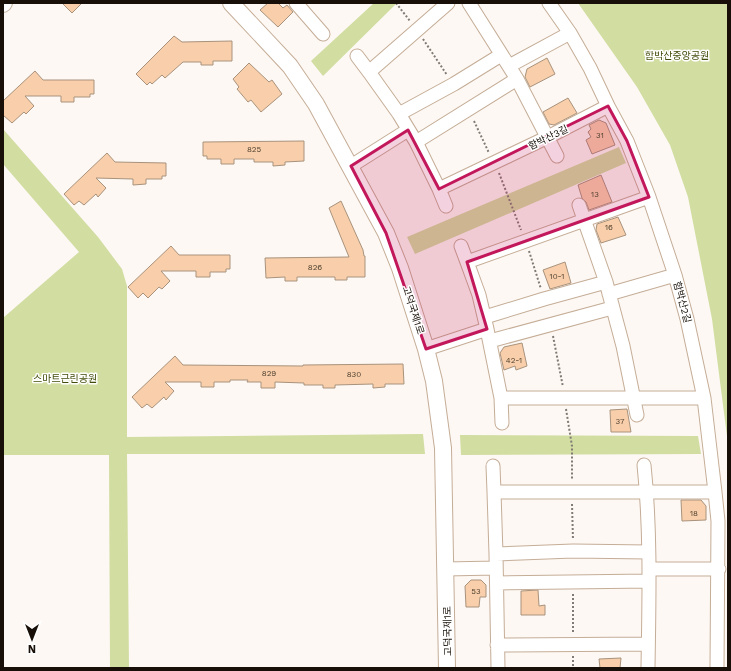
<svg xmlns="http://www.w3.org/2000/svg" width="731" height="671" font-family="'Work Sans','Noto Sans KR',sans-serif">
	<style>
		.green { fill: #d1dda1 }
		.building { fill: #f8cfaa; stroke: #a9927c }
		.lines { fill: none; stroke-linecap: round; stroke-linejoin: round }
		.minor-casing { stroke: #c5ad97; stroke-width: 15 }
		.tertiary-casing { stroke: #c5ad97; stroke-width: 18 }
		.path { stroke: #827b75; stroke-width: 2; stroke-dasharray: 2 2; stroke-linecap: butt }
		.minor { stroke: #fff; stroke-width: 13 }
		.tertiary { stroke: #fff; stroke-width: 16 }
		.marked { fill: #c2185b; fill-opacity: 0.2; stroke: #c2185b; stroke-width: 3; stroke-linejoin: round }
		.labels { text-anchor: middle; stroke-width: 3; stroke-linejoin: round; paint-order: stroke }
		.number-label { font-size: 8px; fill: #504030 }
		.park-label { font-size: 10px; fill: #434c0a; stroke: #fff }
		.street-label { font-size: 10px; fill: #181008; stroke: #fff }
	</style>
	<rect width="100%" height="100%" fill="#fdf8f3"/>
	<path class="green" d="M 374,3 L 397,3 L 323,76 L 311,61 Z
		M 578,3 L 728,3 L 728,444 L 712,319 L 688,197 L 670,145 L 637,87 Z
		M 3,129 L 98,237 L 122,269 L 127,286 L 127,437 L 423,434 L 425,454 L 127,454 L 129,668 L 110,668 L 109,455 L 3,455 L 3,318 L 79,252 L 3,164 Z
		M 619,147 L 626,163 L 415,254 L 407,237 Z
		M 460,435 L 698,436 L 701,454 L 461,455 Z"/>
	<path class="building" d="M 62,3 L 82,3 L 72,13 Z
		M 268,3 L 278,3 L 283,8 L 287,5 L 293,12 L 278,27 L 260,10 Z
		M 174,36 L 182,42 L 232,41 L 232,61 L 213,61 L 213,65 L 201,65 L 201,62 L 183,62 L 165,78 L 162,75 L 152,84 L 150,82 L 147,85 L 136,74 Z
		M 547,58 L 555,74 L 530,87 L 525,77 L 527,69 Z
		M 249,63 L 269,82 L 272,80 L 282,94 L 261,112 L 251,100 L 248,102 L 237,89 L 239,87 L 233,79 Z
		M 35,71 L 43,80 L 94,80 L 94,94 L 90,94 L 90,97 L 74,97 L 74,102 L 61,102 L 61,96 L 25,96 L 34,106 L 26,114 L 24,112 L 12,123 L 3,115 L 3,101 Z
		M 568,98 L 577,113 L 554,125 L 549,124 L 543,112 Z
		M 599,120 L 606,123 L 615,145 L 592,154 L 586,140 L 591,137 L 588,132 L 591,129 L 589,125 Z
		M 304,141 L 304,161 L 285,162 L 285,165 L 273,166 L 273,162 L 254,162 L 254,159 L 234,159 L 234,164 L 221,164 L 221,159 L 207,159 L 207,156 L 203,156 L 203,142 Z
		M 107,153 L 115,162 L 166,163 L 166,176 L 162,176 L 162,179 L 146,179 L 146,184 L 133,185 L 133,179 L 96,178 L 106,188 L 98,197 L 96,194 L 84,205 L 79,201 L 74,205 L 64,194 Z
		M 601,175 L 612,202 L 589,210 L 586,202 L 582,198 L 578,185 Z
		M 341,201 L 363,250 L 364,256 L 365,256 L 365,277 L 347,277 L 347,280 L 335,280 L 335,277 L 297,277 L 297,281 L 285,281 L 285,277 L 266,278 L 265,258 L 349,257 L 329,208 Z
		M 618,217 L 626,235 L 601,243 L 596,230 L 597,224 Z
		M 171,246 L 179,255 L 230,255 L 230,269 L 226,269 L 226,272 L 210,272 L 210,277 L 196,277 L 196,271 L 161,271 L 170,281 L 162,289 L 159,287 L 148,298 L 143,293 L 138,298 L 128,287 Z
		M 565,262 L 571,283 L 550,289 L 543,270 Z
		M 522,343 L 527,366 L 516,370 L 515,366 L 504,370 L 500,353 L 504,347 Z
		M 175,356 L 183,365 L 303,366 L 303,365 L 403,364 L 404,384 L 385,384 L 385,387 L 373,388 L 373,384 L 335,385 L 335,388 L 323,388 L 323,385 L 304,385 L 304,383 L 275,382 L 275,388 L 261,388 L 261,382 L 247,382 L 248,380 L 230,380 L 230,382 L 214,382 L 214,387 L 201,387 L 201,382 L 165,382 L 174,391 L 166,400 L 164,397 L 152,408 L 147,404 L 142,408 L 132,397 Z
		M 627,409 L 631,432 L 611,432 L 610,410 Z
		M 681,500 L 701,500 L 706,506 L 706,520 L 682,521 Z
		M 471,580 L 481,580 L 486,585 L 486,597 L 480,597 L 479,607 L 466,607 L 465,586 Z
		M 538,590 L 539,606 L 545,605 L 545,615 L 521,615 L 521,591 Z
		M 621,658 L 620,668 L 600,668 L 599,659 Z"/>
	<g class="lines">
		<defs>
			<path id="minor" d="M 296,3 L 323,34
				M 448,3 L 369,72 L 399,114 L 416,142 L 439,189 L 548,137 L 608,106 L 590,68 L 570,33 L 549,3
				M 469,3 L 517,79 L 557,156
				M 357,56 L 369,72
				M 509,66 L 570,33
				M 608,106 L 627,141 L 649,197
				M 399,114 L 454,84 L 501,55
				M 416,142 L 517,79
				M 351,166 L 408,130
				M 439,189 L 446,206
				M 579,205 L 606,282 L 623,346 L 637,415
				M 461,246 L 467,262
				M 609,294 L 675,275
				M 485,317 L 544,299 L 606,282
				M 490,341 L 612,308
				M 426,349 L 487,329 L 501,398 L 704,398 L 687,319 L 675,275 L 649,197 L 467,262 L 479,295 L 487,329
				M 501,398 L 502,423
				M 704,398 L 715,492
				M 644,465 C 651,532 649,601 648,668
				M 493,466 L 494,492
				M 496,554 L 573,551 L 648,552
				M 445,569 L 496,568
				M 649,569 L 719,569
				M 497,583 L 649,581
				M 497,645 L 648,644
				M 498,668 L 496,554 L 494,492 L 715,492 L 718,521 L 717,668"/>
			<path id="tertiary" d="M 231,3 L 290,66 L 316,104 L 386,233 L 400,268 L 426,349 L 434,381 L 443,448 L 447,668
				M 3,4 L 4,3"/>
		</defs>
		<use href="#minor" class="minor-casing"/>
		<use href="#tertiary" class="tertiary-casing"/>
		<path class="path" d="M 396,3 L 410,21
			M 423,39 L 447,75
			M 474,121 L 489,153
			M 499,173 L 521,230
			M 529,251 L 541,289
			M 553,336 L 563,387
			M 566,409 L 572,446 L 572,480
			M 572,504 L 573,540
			M 573,594 L 573,634
			M 573,656 L 573,668"/>
		<use href="#minor" class="minor"/>
		<use href="#tertiary" class="tertiary"/>
	</g>
	<path class="marked" d="M 608,106 L 627,141 L 649,197 L 467,262 L 487,329 L 426,349 L 386,233 L 351,166 L 408,130 L 439,189 Z"/>
	<g class="labels">
		<g class="number-label">
			<text x="600" y="138">31</text>
			<text x="254" y="152">825</text>
			<text x="595" y="197">13</text>
			<text x="609" y="230">16</text>
			<text x="315" y="270">826</text>
			<text x="557" y="279">10-1</text>
			<text x="514" y="363">42-1</text>
			<text x="269" y="376">829</text>
			<text x="354" y="377">830</text>
			<text x="620" y="424">37</text>
			<text x="694" y="516">18</text>
			<text x="476" y="594">53</text>
		</g>
		<g class="park-label">
			<text x="677" y="59">함박산중앙공원</text>
			<text x="65" y="382">스마트근린공원</text>
		</g>
		<g class="street-label">
			<text transform="translate(548 137) rotate(-26)" y="4">함박산3길</text>
			<text transform="translate(683 302) rotate(75)" y="4">함박산2길</text>
			<text transform="translate(414 310) rotate(72)" y="4">고덕국제1로</text>
			<text transform="translate(447 631) rotate(-91)" y="4">고덕국제1로</text>
		</g>
	</g>
	<rect width="731" height="671" fill="none" stroke="#181008" stroke-width="8"/>
	<g transform="translate(32 639) rotate(180)" stroke="#ffffff" stroke-width="3" paint-order="stroke">
	<path d="M0-3L7 15L0 10L-7 15Z" fill="#181008"/>
	<text y="-6" font-size="11" font-weight="bold" text-anchor="middle" fill="#181008">N</text>
	</g>
</svg>
